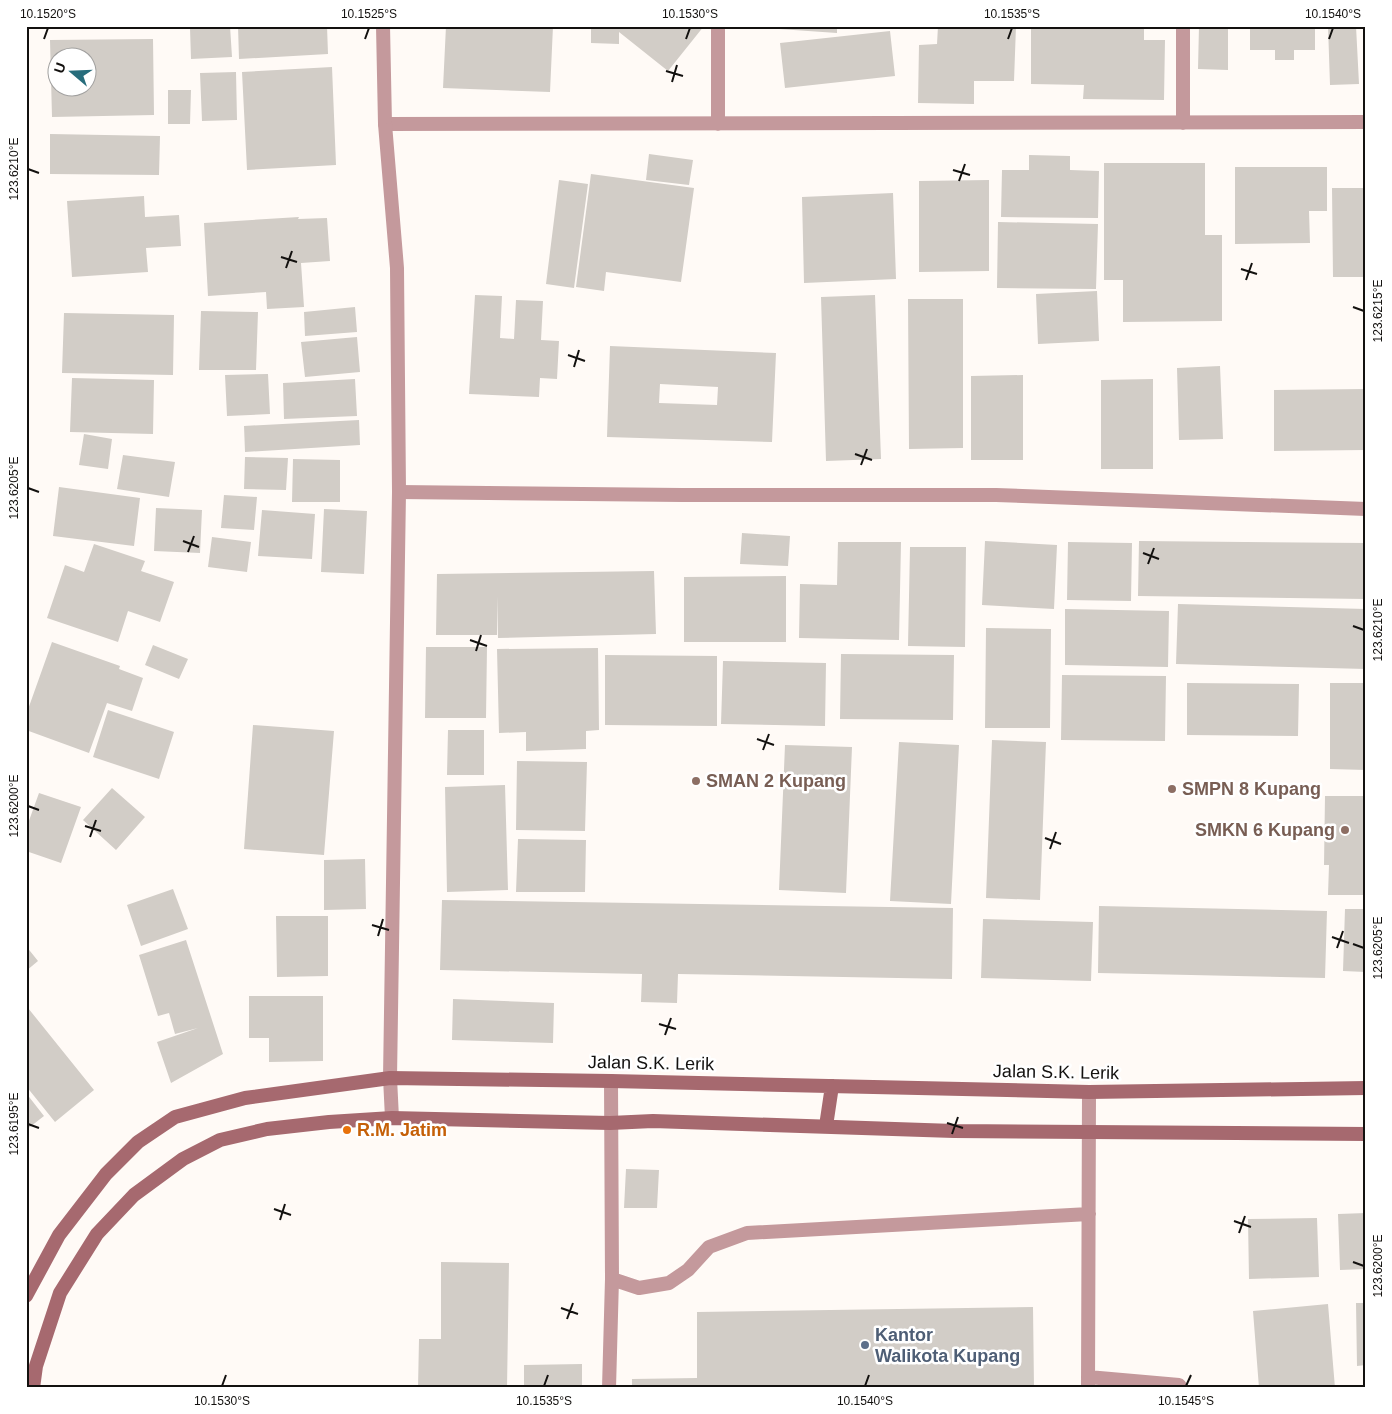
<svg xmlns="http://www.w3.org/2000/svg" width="1392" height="1414" font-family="Helvetica,sans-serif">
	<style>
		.building { fill: #d2cdc7; fill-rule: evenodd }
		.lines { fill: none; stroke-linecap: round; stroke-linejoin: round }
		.service { stroke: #c4999c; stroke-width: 14 }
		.minor { stroke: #c4999c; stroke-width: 14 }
		.tertiary { stroke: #c4999c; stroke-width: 14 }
		.secondary { stroke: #a6696f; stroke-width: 14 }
		.ticks { fill: none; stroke: #13110f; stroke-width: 2 }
		.education-dot { fill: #8d6e63; stroke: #fff; stroke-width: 2 }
		.food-dot { fill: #e8710a; stroke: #fff; stroke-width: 2 }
		.service-dot { fill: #5c6f8a; stroke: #fff; stroke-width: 2 }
		.labels { text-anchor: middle; stroke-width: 5; stroke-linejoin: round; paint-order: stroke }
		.education-label { font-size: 18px; font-weight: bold; fill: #785e54; stroke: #fff; text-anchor: start }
		.street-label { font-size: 18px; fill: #13110f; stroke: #fff }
		.food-label { font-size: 18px; font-weight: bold; fill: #c56008; stroke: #fff; text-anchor: start }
		.service-label { font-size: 18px; font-weight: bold; fill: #4e5e75; stroke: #fff; text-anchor: start }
		.neatline { fill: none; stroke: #13110f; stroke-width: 2 }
		.ticks-label { font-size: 12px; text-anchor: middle; fill: #13110f }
	</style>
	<rect width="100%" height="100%" fill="#fffaf6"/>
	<path class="building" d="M 230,26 L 232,57 L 191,59 L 190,28 Z
		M 238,26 L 327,26 L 328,54 L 239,59 Z
		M 446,26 L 553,26 L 550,92 L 443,88 Z
		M 591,26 L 704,26 L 668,71 L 619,32 L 619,44 L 591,43 Z
		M 779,26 L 837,26 L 837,33 L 779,29 Z
		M 938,26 L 1016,26 L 1014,81 L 974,81 L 974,104 L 918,103 L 919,45 L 937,44 Z
		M 1031,26 L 1144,26 L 1144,40 L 1165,40 L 1164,100 L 1083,99 L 1084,85 L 1031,84 Z
		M 1199,26 L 1228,26 L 1228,70 L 1198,69 Z
		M 1250,26 L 1315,26 L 1315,50 L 1294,50 L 1294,60 L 1275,60 L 1275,50 L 1250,50 Z
		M 1328,26 L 1356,26 L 1359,84 L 1330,85 Z
		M 890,31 L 895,76 L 785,88 L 780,43 Z
		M 153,39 L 154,115 L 52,117 L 50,40 ZM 58,58 L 88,58 L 88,88 L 58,88 Z
		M 332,67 L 336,165 L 247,170 L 242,72 Z
		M 236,72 L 237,120 L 202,121 L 200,73 Z
		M 168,90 L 191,90 L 190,124 L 168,124 Z
		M 50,134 L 160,136 L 159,175 L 50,174 Z
		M 649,154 L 693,160 L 689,185 L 646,180 Z
		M 1029,155 L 1070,156 L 1070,170 L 1099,171 L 1098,218 L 1001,217 L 1002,170 L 1029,170 Z
		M 1104,163 L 1205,163 L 1205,235 L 1222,235 L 1222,321 L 1123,322 L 1123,280 L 1104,280 Z
		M 1235,167 L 1327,167 L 1327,211 L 1309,211 L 1310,243 L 1235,244 Z
		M 591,174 L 694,188 L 681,282 L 606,272 L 604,291 L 576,287 Z
		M 559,180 L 588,184 L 574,288 L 546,284 Z
		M 989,180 L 989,271 L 919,272 L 919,181 Z
		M 1332,188 L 1366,188 L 1366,277 L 1333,277 Z
		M 893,193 L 896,279 L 804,283 L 802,197 Z
		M 144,196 L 145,217 L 179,215 L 181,246 L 146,248 L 148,272 L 72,277 L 67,201 Z
		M 299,217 L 298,219 L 327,218 L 330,261 L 301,263 L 304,307 L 267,309 L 266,292 L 208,296 L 204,223 Z
		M 998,222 L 1098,224 L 1096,289 L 997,288 Z
		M 1097,291 L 1099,341 L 1038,344 L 1036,294 Z
		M 475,295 L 502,296 L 500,338 L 514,339 L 516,300 L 543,301 L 541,340 L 559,341 L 557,379 L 540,378 L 539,397 L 469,394 Z
		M 875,295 L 881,459 L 826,461 L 821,297 Z
		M 908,299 L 963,299 L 963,448 L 909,449 Z
		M 355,307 L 357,332 L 305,336 L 304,312 Z
		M 201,311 L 258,312 L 256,370 L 199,370 Z
		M 64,313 L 174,315 L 173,375 L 62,373 Z
		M 357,337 L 360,372 L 305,377 L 301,342 Z
		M 610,346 L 776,353 L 772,442 L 607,437 ZM 660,384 L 718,387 L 717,405 L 659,403 Z
		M 1220,366 L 1223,439 L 1179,440 L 1177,368 Z
		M 268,374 L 270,414 L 227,416 L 225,375 Z
		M 1023,375 L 1023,460 L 971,460 L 971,376 Z
		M 72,378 L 154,380 L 153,434 L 70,432 Z
		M 355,379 L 357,416 L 284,419 L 283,383 Z
		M 1153,379 L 1153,469 L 1101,469 L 1101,380 Z
		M 1366,389 L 1366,450 L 1274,451 L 1274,390 Z
		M 359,420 L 360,445 L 245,452 L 244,426 Z
		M 84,434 L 112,439 L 108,469 L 79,465 Z
		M 123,455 L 175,462 L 169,497 L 117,489 Z
		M 245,457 L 288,458 L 286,490 L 244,489 Z
		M 293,459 L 340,460 L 340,502 L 292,502 Z
		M 59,487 L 140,498 L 134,546 L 53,536 Z
		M 224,495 L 257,497 L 254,530 L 221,528 Z
		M 156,508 L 202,510 L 200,553 L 154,551 Z
		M 324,509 L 367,511 L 364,574 L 321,572 Z
		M 262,510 L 315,514 L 312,559 L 258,556 Z
		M 742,533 L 790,536 L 788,566 L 740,564 Z
		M 212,537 L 251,542 L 247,572 L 208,567 Z
		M 985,541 L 1057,545 L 1054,609 L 982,605 Z
		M 1139,541 L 1366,543 L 1366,599 L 1138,596 Z
		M 838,542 L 901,542 L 899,640 L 799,638 L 800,584 L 837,585 Z
		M 1068,542 L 1132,543 L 1131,601 L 1067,600 Z
		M 94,544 L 145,561 L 141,571 L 174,582 L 160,622 L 128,611 L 118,642 L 47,618 L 65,565 L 84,572 Z
		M 910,547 L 966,547 L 965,647 L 908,646 Z
		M 654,571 L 656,634 L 498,638 L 497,596 L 497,635 L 436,635 L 437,574 Z
		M 786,576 L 786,642 L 684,642 L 684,577 Z
		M 1178,604 L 1366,609 L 1366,669 L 1176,664 Z
		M 1065,609 L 1169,611 L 1168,667 L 1065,665 Z
		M 986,628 L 1051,629 L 1050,728 L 985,728 Z
		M 52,642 L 120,666 L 119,669 L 143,678 L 132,711 L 107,703 L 89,753 L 26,730 L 26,715 Z
		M 153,645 L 188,659 L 179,679 L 145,665 Z
		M 426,647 L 487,647 L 486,718 L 425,718 Z
		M 598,648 L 599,730 L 586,731 L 586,749 L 526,751 L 526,732 L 499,733 L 497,649 Z
		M 841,654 L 954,655 L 953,720 L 840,719 Z
		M 605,655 L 717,656 L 717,726 L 605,725 Z
		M 723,661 L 826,663 L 825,726 L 721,724 Z
		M 1062,675 L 1166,676 L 1165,741 L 1061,740 Z
		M 1187,683 L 1299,684 L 1298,736 L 1187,735 Z
		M 1330,683 L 1366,683 L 1366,770 L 1330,769 Z
		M 108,710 L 174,732 L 159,779 L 93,757 Z
		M 253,725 L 334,731 L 324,855 L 244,849 Z
		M 448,730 L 484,730 L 484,775 L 447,775 Z
		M 992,740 L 1046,742 L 1040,900 L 986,898 Z
		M 899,742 L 959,745 L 951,904 L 890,901 Z
		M 785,745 L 852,747 L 846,893 L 779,890 Z
		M 517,761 L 587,762 L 585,831 L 516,830 Z
		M 505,785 L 508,890 L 447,892 L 445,787 Z
		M 112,788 L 145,817 L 116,850 L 83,820 Z
		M 39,793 L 81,807 L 61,863 L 26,851 L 26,829 Z
		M 1325,796 L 1366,796 L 1366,895 L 1328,895 L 1329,865 L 1324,865 Z
		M 518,839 L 586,840 L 585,892 L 516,892 Z
		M 365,859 L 366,909 L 324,910 L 324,860 Z
		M 173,889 L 188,929 L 141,946 L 127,905 Z
		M 442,900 L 953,908 L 952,979 L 678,974 L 677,1003 L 641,1002 L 642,974 L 440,970 Z
		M 1099,906 L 1327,911 L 1325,978 L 1098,973 Z
		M 1345,909 L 1366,909 L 1366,972 L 1343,971 Z
		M 276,916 L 328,916 L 328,976 L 277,977 Z
		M 983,919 L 1093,922 L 1091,981 L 981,978 Z
		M 186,940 L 223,1054 L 171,1083 L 157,1042 L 198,1028 L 175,1034 L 169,1013 L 158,1016 L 139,955 Z
		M 26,946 L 38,961 L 26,971 Z
		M 249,996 L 323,996 L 323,1061 L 269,1062 L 269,1038 L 249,1038 Z
		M 453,999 L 554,1003 L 553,1043 L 452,1040 Z
		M 28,1008 L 94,1090 L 55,1122 L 26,1086 L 26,1009 Z
		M 26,1093 L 44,1116 L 26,1130 Z
		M 626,1169 L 659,1170 L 657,1208 L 624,1208 Z
		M 1366,1213 L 1366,1269 L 1340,1270 L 1338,1214 Z
		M 1317,1218 L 1319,1277 L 1249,1279 L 1248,1219 Z
		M 441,1262 L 509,1263 L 507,1388 L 418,1388 L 419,1339 L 441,1339 Z
		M 1356,1303 L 1366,1303 L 1366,1365 L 1357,1366 Z
		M 1328,1304 L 1335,1388 L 1259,1388 L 1253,1311 Z
		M 1033,1307 L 1034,1388 L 632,1388 L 632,1379 L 697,1378 L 697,1312 Z
		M 582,1364 L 582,1388 L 524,1388 L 524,1365 Z"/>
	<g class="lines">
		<path class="service" d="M 612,1279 L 639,1288 L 669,1283 L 688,1270 L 709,1247 L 747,1233 L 1089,1214
			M 1088,1377 L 1179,1385 L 1181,1388
			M 609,1388 L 612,1279 L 611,1081
			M 1088,1388 L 1089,1092"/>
		<path class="minor" d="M 1183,123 L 1183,26
			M 385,124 L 1366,122
			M 718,124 L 718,26
			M 399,492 L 682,495 L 996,495 L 1366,509"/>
		<path class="tertiary" d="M 383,26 L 385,124 L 397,268 L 399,492 L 390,1078 L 392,1118"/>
		<path class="secondary" d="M 826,1126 L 832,1086
			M 26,1296 L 59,1235 L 106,1174 L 138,1142 L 175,1117 L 245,1098 L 390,1078 L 611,1081 L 1089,1092 L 1366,1088
			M 33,1388 L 36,1366 L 60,1293 L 97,1234 L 134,1195 L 183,1159 L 220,1140 L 267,1129 L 329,1122 L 392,1118 L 610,1123 L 653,1121 L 954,1131 L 1366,1134"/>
	</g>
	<path class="ticks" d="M 44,39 L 48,28M 365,39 L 369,28M 686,39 L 690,28M 1008,39 L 1012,28M 1329,39 L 1333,28M 666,71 L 683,76M 672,82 L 677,65M 28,169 L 39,173M 953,170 L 970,175M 959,181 L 965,164M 281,257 L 297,262M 286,268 L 292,251M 1241,269 L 1257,274M 1246,280 L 1252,263M 1353,307 L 1364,311M 568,355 L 585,361M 574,367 L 579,350M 855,454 L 872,460M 861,465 L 867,449M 28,488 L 39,492M 183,541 L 199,547M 188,552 L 194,536M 1143,553 L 1159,559M 1148,564 L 1154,548M 1353,626 L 1364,630M 470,640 L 487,646M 476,651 L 481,635M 757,739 L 774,745M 763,750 L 769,734M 28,806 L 39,810M 85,826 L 101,831M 90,837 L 96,820M 1045,838 L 1061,844M 1050,849 L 1056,832M 372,925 L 389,930M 378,936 L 383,919M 1332,937 L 1349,943M 1353,944 L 1364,948M 1337,948 L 1343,931M 659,1024 L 676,1029M 665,1035 L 671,1018M 947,1123 L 963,1128M 28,1124 L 39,1128M 952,1134 L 958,1117M 274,1209 L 291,1215M 280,1220 L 285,1204M 1234,1221 L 1251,1227M 1239,1233 L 1245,1216M 1353,1262 L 1364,1266M 561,1308 L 578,1314M 567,1319 L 573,1303M 222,1386 L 226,1375M 544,1386 L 548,1375M 865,1386 L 869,1375M 1186,1386 L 1191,1375"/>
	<g class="education-dot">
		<circle cx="696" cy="781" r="5"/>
		<circle cx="1172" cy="789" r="5"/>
		<circle cx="1345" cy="830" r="5"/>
	</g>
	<circle class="food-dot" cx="347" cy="1130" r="5"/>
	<circle class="service-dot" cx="865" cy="1345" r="5"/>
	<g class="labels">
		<g class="education-label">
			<text x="706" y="787">SMAN 2 Kupang</text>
			<text x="1182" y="795">SMPN 8 Kupang</text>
			<text x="1335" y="836" text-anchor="end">SMKN 6 Kupang</text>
		</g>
		<g class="street-label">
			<text transform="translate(651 1063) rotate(1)" y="6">Jalan S.K. Lerik</text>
			<text transform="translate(1056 1072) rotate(1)" y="6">Jalan S.K. Lerik</text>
		</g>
		<g class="food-label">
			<text x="357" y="1136">R.M. Jatim</text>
		</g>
		<g class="service-label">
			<text x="875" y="1341">Kantor<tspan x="875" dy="21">Walikota Kupang</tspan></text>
		</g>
	</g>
	<rect width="1392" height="1414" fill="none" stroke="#ffffff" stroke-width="55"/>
	<g transform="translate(72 72) rotate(289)"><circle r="24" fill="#ffffff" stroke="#a1a09f"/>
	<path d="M0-4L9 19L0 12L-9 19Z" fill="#276d7c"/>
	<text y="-8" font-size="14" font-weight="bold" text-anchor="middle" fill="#13110f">U</text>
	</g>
	<rect x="28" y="28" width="1336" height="1358" class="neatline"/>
	<g class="ticks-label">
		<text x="48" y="18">10.1520°S</text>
		<text x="369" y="18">10.1525°S</text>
		<text x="690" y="18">10.1530°S</text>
		<text x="1012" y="18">10.1535°S</text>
		<text x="1333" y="18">10.1540°S</text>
		<text transform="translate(14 169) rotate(-90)" y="4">123.6210°E</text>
		<text transform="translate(1378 311) rotate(-90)" y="4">123.6215°E</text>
		<text transform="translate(14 488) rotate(-90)" y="4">123.6205°E</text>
		<text transform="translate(1378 630) rotate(-90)" y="4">123.6210°E</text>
		<text transform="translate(14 806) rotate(-90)" y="4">123.6200°E</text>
		<text transform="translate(1378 948) rotate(-90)" y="4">123.6205°E</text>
		<text transform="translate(14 1124) rotate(-90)" y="4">123.6195°E</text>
		<text transform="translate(1378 1266) rotate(-90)" y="4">123.6200°E</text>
		<text x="222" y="1405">10.1530°S</text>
		<text x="544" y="1405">10.1535°S</text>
		<text x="865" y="1405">10.1540°S</text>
		<text x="1186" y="1405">10.1545°S</text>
	</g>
</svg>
